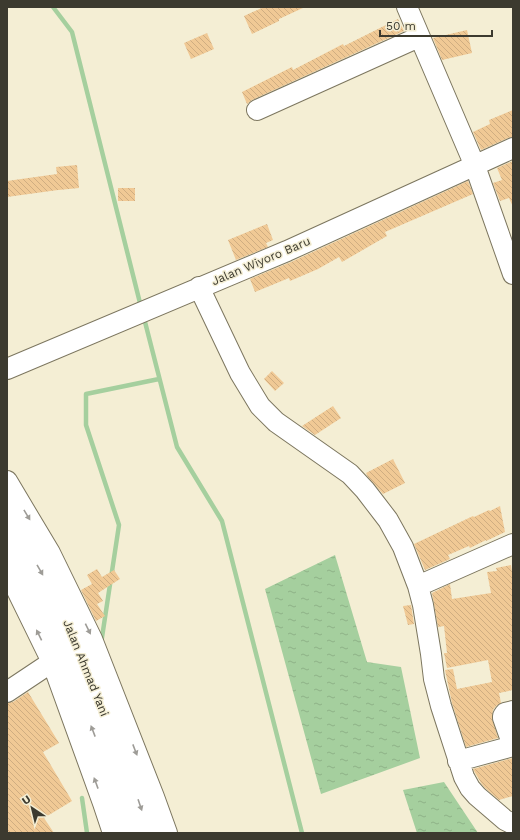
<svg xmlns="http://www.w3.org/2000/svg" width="520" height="840" font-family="'Work Sans',sans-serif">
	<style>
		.water { fill: url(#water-ripples) }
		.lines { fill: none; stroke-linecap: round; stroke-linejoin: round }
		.stream { stroke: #a5cf9e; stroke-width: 4.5 }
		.building { fill: url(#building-back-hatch) }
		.minor-casing { stroke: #7c765f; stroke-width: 22 }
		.highway-casing { stroke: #7c765f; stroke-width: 24 }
		.minor { stroke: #fff; stroke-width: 20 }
		.highway { stroke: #fff; stroke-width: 22 }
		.oneway { fill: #9e9c97 }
		.labels { text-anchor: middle; stroke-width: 3; stroke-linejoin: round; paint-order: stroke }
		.street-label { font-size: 12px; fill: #3c3a2f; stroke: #f4eed4 }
	</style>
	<defs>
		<pattern id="water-ripples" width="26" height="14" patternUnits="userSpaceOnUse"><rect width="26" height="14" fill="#a5cf9e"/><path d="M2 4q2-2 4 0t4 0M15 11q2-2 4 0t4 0" fill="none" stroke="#8fb288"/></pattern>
		<pattern id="building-back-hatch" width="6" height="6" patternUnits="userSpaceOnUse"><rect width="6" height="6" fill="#f0c995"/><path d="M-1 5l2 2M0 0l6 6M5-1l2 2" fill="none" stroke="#cfad81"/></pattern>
	</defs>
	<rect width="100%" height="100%" fill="#f4eed4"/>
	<path class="water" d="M 335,555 L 367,662 L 401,667 L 420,758 L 321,794 L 265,589 Z
		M 444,782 L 478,833 L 417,833 L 403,790 Z"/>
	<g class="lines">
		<path class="stream" d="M 53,7 L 72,32 L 141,307
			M 144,318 L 177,447 L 222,521 L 302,833
			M 101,644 L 119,525 L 86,425 L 86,394 L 159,379
			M 82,798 L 87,833"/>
	</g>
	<path class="building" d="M 264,7 L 305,7 L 279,19 L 279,21 L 252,34 L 244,16 Z
		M 398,19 L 404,31 L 252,100 L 247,104 L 242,92 L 292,67 L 293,70 L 343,44 L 344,46 Z
		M 467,30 L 472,53 L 442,60 L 433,38 Z
		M 207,33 L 214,49 L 191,59 L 184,43 Z
		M 513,110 L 513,137 L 508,138 L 481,150 L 473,132 L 490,124 L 489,120 Z
		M 513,161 L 513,207 L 509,198 L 500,201 L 493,183 L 502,180 L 497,168 Z
		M 77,165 L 79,188 L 59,190 L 58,190 L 7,197 L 7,181 L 57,174 L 56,167 Z
		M 468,181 L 473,194 L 385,232 L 387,236 L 342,262 L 339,257 L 318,269 L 290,281 L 289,278 L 255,292 L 250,279 L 291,262 Z
		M 118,188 L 135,188 L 135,201 L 118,201 Z
		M 267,224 L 273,240 L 266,243 L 268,247 L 236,260 L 228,240 Z
		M 272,371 L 284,383 L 275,391 L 264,379 Z
		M 333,406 L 341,418 L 315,435 L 302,426 Z
		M 393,459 L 405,483 L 383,494 L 368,477 L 366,473 Z
		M 500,506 L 505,532 L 486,541 L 486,540 L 470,548 L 469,546 L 448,555 L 450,559 L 425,570 L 414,544 L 473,516 L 474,517 L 489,510 L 490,511 Z
		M 511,565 L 513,579 L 513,690 L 499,693 L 501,703 L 496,706 L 493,710 L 492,718 L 498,738 L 466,747 L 452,703 L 445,670 L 453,669 L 457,689 L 492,682 L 488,660 L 447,668 L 444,653 L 447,653 L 444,626 L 438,627 L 432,593 L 450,584 L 452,599 L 491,593 L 487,572 L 497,571 L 496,568 Z
		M 97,569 L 102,577 L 114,570 L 120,579 L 98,593 L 103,601 L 97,604 L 105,616 L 96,621 L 81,590 L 92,584 L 87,575 Z
		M 411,605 L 414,624 L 408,625 L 403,606 Z
		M 28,692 L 59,743 L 43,752 L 72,801 L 44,818 L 54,833 L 7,833 L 7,703 L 13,702 Z
		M 513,758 L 513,796 L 499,800 L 485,788 L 481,783 L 473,769 Z"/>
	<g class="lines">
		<defs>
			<path id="minor" d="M 407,7 L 475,166 L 513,274
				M 257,110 L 419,37
				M 199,287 L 240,373 L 260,406 L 276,422 L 350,474 L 365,490 L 388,520 L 403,547 L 418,586 L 423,605 L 431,654 L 434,679 L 441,706 L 464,777 L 470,788 L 477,796 L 505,820 L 513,824
				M 7,369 L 287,251 L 513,148
				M 7,481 L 50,553 L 92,639 L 154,797 L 167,833
				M 7,570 L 52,662 L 103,803 L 113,833
				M 418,586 L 513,544
				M 7,692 L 52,662
				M 513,711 L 505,713 L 503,716 L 503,718 L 513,746
				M 458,761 L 513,746"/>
			<path id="highway" d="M 7,511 L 47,582 L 65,615 L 82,655 L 136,795 L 149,833
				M 7,543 L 46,614 L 68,667 L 119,797 L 130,833"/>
		</defs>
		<use href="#minor" class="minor-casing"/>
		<use href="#highway" class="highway-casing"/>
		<use href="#minor" class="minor"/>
		<use href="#highway" class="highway"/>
	</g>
	<defs><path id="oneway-solid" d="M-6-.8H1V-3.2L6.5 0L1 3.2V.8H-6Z"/></defs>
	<g class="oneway">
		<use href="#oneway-solid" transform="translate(27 515) rotate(59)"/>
		<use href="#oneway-solid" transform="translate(40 570) rotate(60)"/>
		<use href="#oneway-solid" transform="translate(88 629) rotate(64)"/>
		<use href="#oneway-solid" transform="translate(39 635) rotate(-116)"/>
		<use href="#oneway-solid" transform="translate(93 731) rotate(-111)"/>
		<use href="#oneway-solid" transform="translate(135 750) rotate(69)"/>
		<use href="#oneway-solid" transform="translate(96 783) rotate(-110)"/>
		<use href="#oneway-solid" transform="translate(140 805) rotate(71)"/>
	</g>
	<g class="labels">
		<g class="street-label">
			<text transform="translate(261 261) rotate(-23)" y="4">Jalan Wiyoro Baru</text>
			<text transform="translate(86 668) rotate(68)" y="4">Jalan Ahmad Yani</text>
		</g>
	</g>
	<rect width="520" height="840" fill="none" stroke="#3c3a2f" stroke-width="16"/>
	<g transform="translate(32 808) rotate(325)" stroke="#f4eed4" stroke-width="3" paint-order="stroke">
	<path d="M0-3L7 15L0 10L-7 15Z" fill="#3c3a2f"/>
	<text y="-6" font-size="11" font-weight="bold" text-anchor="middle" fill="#3c3a2f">U</text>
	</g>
	<path d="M380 30v6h112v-6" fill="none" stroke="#3c3a2f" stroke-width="2"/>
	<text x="386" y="30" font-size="12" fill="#3c3a2f" stroke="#f4eed4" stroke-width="3" paint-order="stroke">50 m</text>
</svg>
